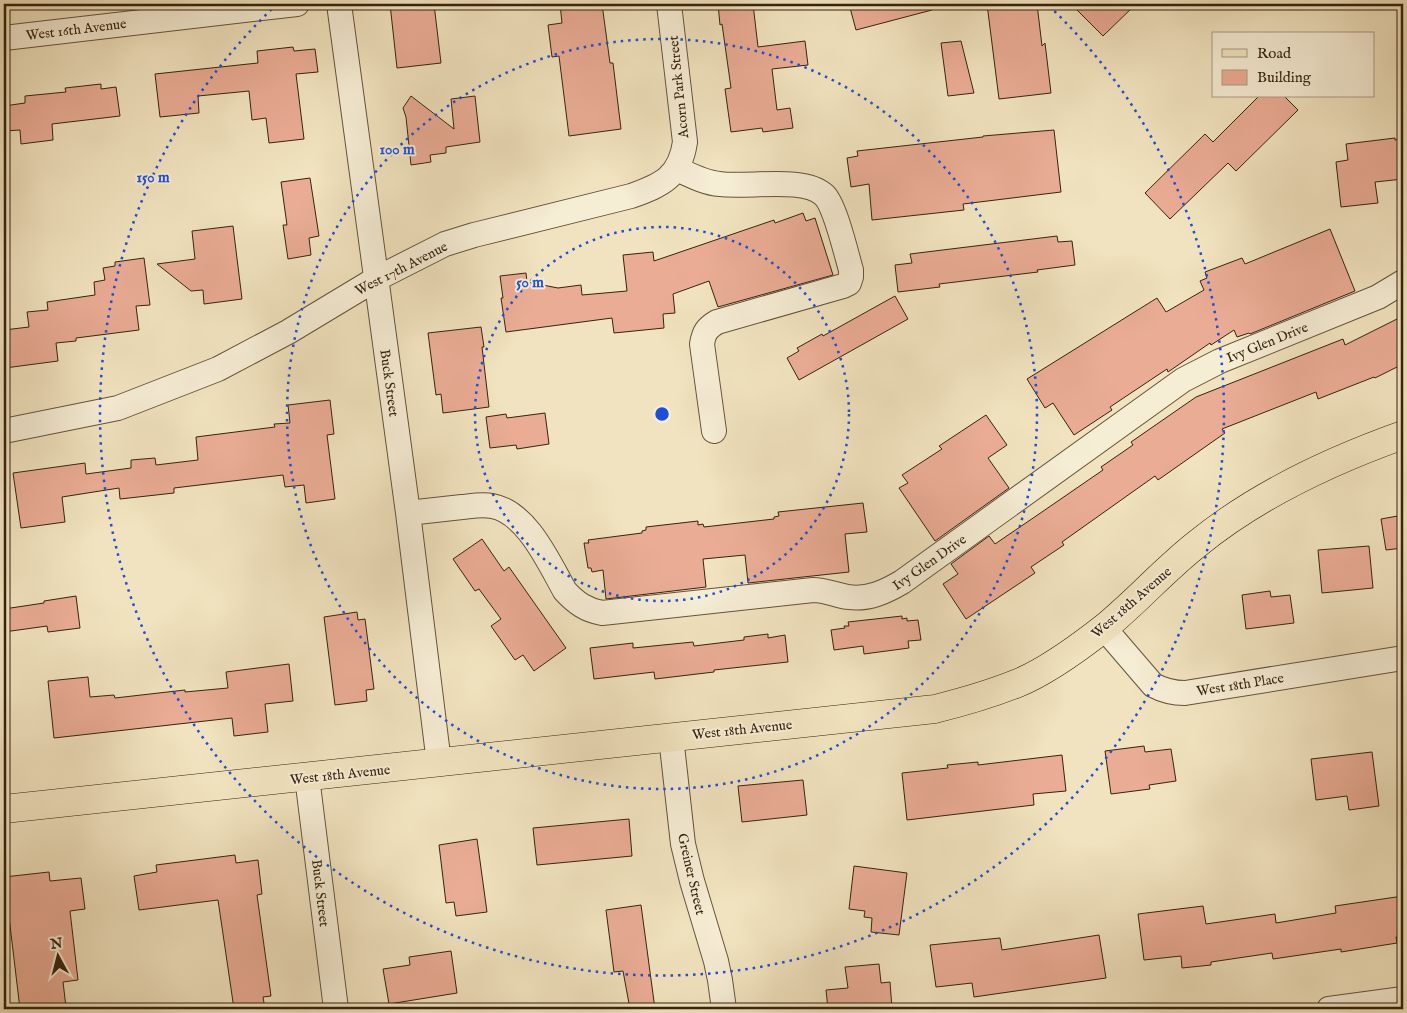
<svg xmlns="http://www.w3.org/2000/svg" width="1407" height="1013" font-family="'IM FELL English',serif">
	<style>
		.building { fill: #eaac95; stroke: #35230f }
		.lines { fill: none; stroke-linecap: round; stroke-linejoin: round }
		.minor-casing { stroke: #64533b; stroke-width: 26 }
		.major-casing { stroke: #35230f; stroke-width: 29 }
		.minor { stroke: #f6edd5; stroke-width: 24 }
		.major { stroke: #f1e3bf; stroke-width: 28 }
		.ring { fill: none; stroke: #1d4ed8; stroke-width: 2.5; stroke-dasharray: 2.5 5 }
		.labels { text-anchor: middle; stroke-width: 4; stroke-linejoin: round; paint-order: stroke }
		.street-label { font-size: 14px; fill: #35230f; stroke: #f6edd5 }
		.centre { fill: #1d4ed8; stroke: #f6edd5; stroke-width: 2.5 }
		.ring-label { font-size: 15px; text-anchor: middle; font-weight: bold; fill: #1d4ed8; stroke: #f6edd5; stroke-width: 4; stroke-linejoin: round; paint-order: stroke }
	</style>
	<rect width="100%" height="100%" fill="#f1e3bf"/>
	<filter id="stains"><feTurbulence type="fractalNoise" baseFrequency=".004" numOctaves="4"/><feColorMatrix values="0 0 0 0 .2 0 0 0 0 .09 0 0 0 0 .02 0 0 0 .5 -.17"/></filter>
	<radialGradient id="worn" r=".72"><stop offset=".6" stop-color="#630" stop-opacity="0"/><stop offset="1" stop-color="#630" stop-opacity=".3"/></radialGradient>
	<path class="building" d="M 390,4 L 434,4 L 441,63 L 397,68 Z
		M 560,4 L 602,4 L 610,63 L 613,63 L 621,129 L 569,136 L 559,56 L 552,57 L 548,25 L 562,23 Z
		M 718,4 L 753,4 L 758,47 L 805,41 L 808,65 L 772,69 L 777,110 L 790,108 L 793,128 L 763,132 L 762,128 L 731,132 L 725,89 L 731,88 L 722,24 L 720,25 Z
		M 849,4 L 931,4 L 932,10 L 856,30 Z
		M 987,4 L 1037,4 L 1042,46 L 1045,43 L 1051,93 L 999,99 Z
		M 1071,4 L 1136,4 L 1103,36 Z
		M 961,41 L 974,93 L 948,96 L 941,43 Z
		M 293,47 L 294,51 L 315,49 L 318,72 L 296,74 L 304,139 L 269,143 L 266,118 L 252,120 L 249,91 L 198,96 L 199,113 L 160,117 L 155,74 L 258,63 L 257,51 Z
		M 101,84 L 101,89 L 116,87 L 120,116 L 52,124 L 53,140 L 21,144 L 20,130 L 4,131 L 4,106 L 25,103 L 25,96 L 66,92 L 65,88 Z
		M 411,96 L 454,129 L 451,99 L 475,96 L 480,142 L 446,147 L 446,153 L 430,155 L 431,162 L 411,165 L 406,117 L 403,108 Z
		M 1259,96 L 1284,96 L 1298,110 L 1236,171 L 1228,163 L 1170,219 L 1145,193 L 1205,134 L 1213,142 Z
		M 1054,130 L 1061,192 L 963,204 L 964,210 L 872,220 L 869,184 L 851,187 L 847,158 L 858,156 L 857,151 L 983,137 L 983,136 Z
		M 1395,138 L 1395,140 L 1403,139 L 1403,179 L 1375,182 L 1378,203 L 1341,207 L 1336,162 L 1348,160 L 1346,144 Z
		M 310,178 L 319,236 L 309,238 L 311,255 L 288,259 L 283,225 L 287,225 L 281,182 Z
		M 803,213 L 806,221 L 815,218 L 833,275 L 718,307 L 709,281 L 673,294 L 675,313 L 663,314 L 664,328 L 614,333 L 612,318 L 506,332 L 501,298 L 503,298 L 500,276 L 526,273 L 527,282 L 558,288 L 581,285 L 582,295 L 627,291 L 623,255 L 653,252 L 654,261 L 774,220 L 775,223 Z
		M 233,226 L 242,299 L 204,304 L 203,290 L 191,291 L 157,264 L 195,259 L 192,231 Z
		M 1330,229 L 1355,291 L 1250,334 L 1249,333 L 1237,337 L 1234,330 L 1211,345 L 1210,343 L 1168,372 L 1167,369 L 1110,407 L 1112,410 L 1074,435 L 1053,403 L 1045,408 L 1027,379 L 1157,298 L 1166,312 L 1204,290 L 1200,281 L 1207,278 L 1205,272 L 1242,258 L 1245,264 Z
		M 1057,236 L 1058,242 L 1072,241 L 1075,265 L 1037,270 L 1038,272 L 939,284 L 940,287 L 898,292 L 895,265 L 912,263 L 910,254 Z
		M 144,258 L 150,305 L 136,306 L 139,330 L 76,338 L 76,341 L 56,343 L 58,361 L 5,368 L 4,330 L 29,327 L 27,312 L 48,310 L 47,302 L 95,295 L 94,282 L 105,280 L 103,268 L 115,266 L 115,262 Z
		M 895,296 L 908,319 L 799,380 L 787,358 L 799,351 L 797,348 L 822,334 L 823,336 Z
		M 1403,316 L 1403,364 L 1375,378 L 1374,377 L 1318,399 L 1316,392 L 1222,429 L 1225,433 L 1158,480 L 1155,476 L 1062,542 L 1064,545 L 1031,567 L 1035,573 L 966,619 L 943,584 L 958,574 L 951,564 L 989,536 L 995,544 L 1039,514 L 1103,470 L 1101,467 L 1133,445 L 1131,442 L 1196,397 L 1343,339 L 1345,345 Z
		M 481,327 L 484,347 L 482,347 L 489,407 L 443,413 L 441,394 L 436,395 L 428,333 Z
		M 330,400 L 334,434 L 327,435 L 335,499 L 306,503 L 304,485 L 285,487 L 283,475 L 174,488 L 174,493 L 120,499 L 119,488 L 62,497 L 65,522 L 21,528 L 13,473 L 85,463 L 86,474 L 131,468 L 131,460 L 155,458 L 156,465 L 198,460 L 196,437 L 275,427 L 274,424 L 290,423 L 288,405 Z
		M 545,413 L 549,444 L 517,449 L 516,445 L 490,448 L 486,417 L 506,414 L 507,418 Z
		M 986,415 L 1007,445 L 988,458 L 1009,488 L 935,541 L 899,488 L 908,483 L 902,475 L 942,449 L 939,446 Z
		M 863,503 L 867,532 L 845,534 L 849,572 L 748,583 L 745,555 L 703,559 L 706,587 L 606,599 L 603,570 L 592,572 L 591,568 L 588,568 L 584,543 L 589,543 L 588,540 L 642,533 L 642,531 L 646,530 L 646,527 L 698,521 L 698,525 L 703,524 L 704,527 L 774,519 L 774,517 L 779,516 L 778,512 Z
		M 1403,515 L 1403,548 L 1386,550 L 1381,519 Z
		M 482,539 L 504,571 L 509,567 L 566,648 L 534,671 L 523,655 L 515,660 L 491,626 L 501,619 L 479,589 L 475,591 L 453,559 Z
		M 1369,546 L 1373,588 L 1322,593 L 1318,550 Z
		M 1270,591 L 1271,597 L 1290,595 L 1294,623 L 1246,629 L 1242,595 Z
		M 76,596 L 80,628 L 48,632 L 47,626 L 4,632 L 4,609 L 44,603 L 44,601 Z
		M 357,612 L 358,620 L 365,619 L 374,689 L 366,690 L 367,701 L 335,705 L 324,617 Z
		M 902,616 L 902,619 L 907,618 L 907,621 L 918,620 L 921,640 L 908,641 L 909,648 L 864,654 L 863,646 L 834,650 L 831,630 L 845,628 L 844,626 L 849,626 L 848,622 Z
		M 768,634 L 768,638 L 785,635 L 788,662 L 714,670 L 714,672 L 655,679 L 654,672 L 594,679 L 590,648 L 633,643 L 633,648 L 693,642 L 694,646 L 744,640 L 744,637 Z
		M 289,664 L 293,701 L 265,704 L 268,732 L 234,736 L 232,718 L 54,738 L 48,681 L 88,677 L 90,697 L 114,695 L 115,698 L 185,690 L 185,692 L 228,688 L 226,672 Z
		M 1144,746 L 1145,752 L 1171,749 L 1176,781 L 1149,785 L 1150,789 L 1111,794 L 1105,751 Z
		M 1372,752 L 1379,806 L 1349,810 L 1347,796 L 1316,800 L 1311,759 Z
		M 1062,755 L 1066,791 L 1033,794 L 1034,805 L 907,820 L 902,773 L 948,768 L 947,765 L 978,762 L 978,765 Z
		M 803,780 L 807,815 L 742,822 L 738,786 Z
		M 629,819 L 632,856 L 537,865 L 533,828 Z
		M 477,839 L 487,912 L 456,916 L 454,902 L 446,903 L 439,845 Z
		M 235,855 L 236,863 L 258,860 L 262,894 L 257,895 L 271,996 L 263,997 L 265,1009 L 234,1009 L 218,900 L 139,910 L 134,876 L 157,872 L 156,865 Z
		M 854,866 L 907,873 L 899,935 L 871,932 L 872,918 L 864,917 L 865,911 L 849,909 Z
		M 49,872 L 50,881 L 81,878 L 85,909 L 70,911 L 78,980 L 63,982 L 66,1007 L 52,1009 L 20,1009 L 9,917 L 7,917 L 4,877 Z
		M 1403,896 L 1403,936 L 1396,937 L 1397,943 L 1341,952 L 1341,949 L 1273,959 L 1272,953 L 1211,962 L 1211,965 L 1182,968 L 1181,956 L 1144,960 L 1138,914 L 1203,906 L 1206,924 L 1275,914 L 1276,923 L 1336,913 L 1335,906 Z
		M 641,905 L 655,1009 L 630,1009 L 623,971 L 614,972 L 606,910 Z
		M 1099,935 L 1106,978 L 974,997 L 972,983 L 936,987 L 930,945 L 1000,938 L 1002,950 Z
		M 451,951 L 457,993 L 389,1004 L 383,969 L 410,965 L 409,957 Z
		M 879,964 L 881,983 L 890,982 L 892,1009 L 828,1009 L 826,990 L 848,988 L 845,967 Z"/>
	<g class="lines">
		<defs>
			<path id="minor" d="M 339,4 L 408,513 L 439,763
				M 4,38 L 297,4
				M 677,169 C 690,175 705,183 720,184 C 747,188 804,176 824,195 C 835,205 846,253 851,270 L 851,277 L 849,283 L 843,286 L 717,322 C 707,328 704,332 702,344 L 714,431
				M 4,431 L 118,408 L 218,369 L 288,332 L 376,279 L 445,244 L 474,235 L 631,196 C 662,185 680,177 685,142 L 669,4
				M 408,513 C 426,511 444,509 462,507 C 472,506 482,504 492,506 C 527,512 549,563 565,591 C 576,603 586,610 602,613 L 813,590 C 825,590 836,595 848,597 C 868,600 885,592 902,582 L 1183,380 L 1220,361 L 1378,297 L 1403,282
				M 1104,628 L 1153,685 C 1164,691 1173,693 1185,693 L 1403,658
				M 671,737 L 683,844 L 692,881 L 716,961 L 720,980 L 724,1009
				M 307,777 L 336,1009
				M 1329,1009 L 1403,999"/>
			<path id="major" d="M 4,809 L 935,709 C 963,702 991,694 1018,683 C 1045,672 1081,646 1104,628 C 1136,602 1164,570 1197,544 C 1257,495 1330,461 1403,435"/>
		</defs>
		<use href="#minor" class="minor-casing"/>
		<use href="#major" class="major-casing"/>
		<use href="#minor" class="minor"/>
		<use href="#major" class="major"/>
	</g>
	<g class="ring">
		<circle cx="662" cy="414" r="187"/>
		<circle cx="662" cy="414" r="375"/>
		<path d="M1049 6A562 562 0 1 1 275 6"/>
	</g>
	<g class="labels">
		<g class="street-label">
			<text transform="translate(76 29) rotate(-7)" y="5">West 16th Avenue</text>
			<text transform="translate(678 87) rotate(-96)" y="5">Acorn Park Street</text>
			<text transform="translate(401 268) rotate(-27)" y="5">West 17th Avenue</text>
			<text transform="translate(1267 342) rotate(-22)" y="5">Ivy Glen Drive</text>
			<text transform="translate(390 383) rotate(82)" y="5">Buck Street</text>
			<text transform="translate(929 562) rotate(-35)" y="5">Ivy Glen Drive</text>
			<text transform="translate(1131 602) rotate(-41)" y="5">West 18th Avenue</text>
			<text transform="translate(1240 684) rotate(-9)" y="5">West 18th Place</text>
			<text transform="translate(742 729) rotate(-6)" y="5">West 18th Avenue</text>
			<text transform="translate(340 774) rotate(-6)" y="5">West 18th Avenue</text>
			<text transform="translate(692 874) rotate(77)" y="5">Greiner Street</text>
			<text transform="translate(321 893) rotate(83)" y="5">Buck Street</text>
		</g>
	</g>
	<circle cx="662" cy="414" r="8" class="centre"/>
	<g class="ring-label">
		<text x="397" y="154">100 m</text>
		<text x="153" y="182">150 m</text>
		<text x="530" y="287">50 m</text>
	</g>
	<rect width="1407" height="1013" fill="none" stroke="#f1e3bf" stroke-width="20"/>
	<rect x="5" y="5" width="1397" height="1003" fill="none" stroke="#35230f" stroke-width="2.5"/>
	<rect x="10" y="10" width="1387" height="993" fill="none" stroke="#35230f"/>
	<rect x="1212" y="32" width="162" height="65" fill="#f6edd5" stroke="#a99c86"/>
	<rect x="1222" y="49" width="25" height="8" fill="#f1e3bf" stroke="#a99c86"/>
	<text x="1257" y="58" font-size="15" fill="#35230f">Road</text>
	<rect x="1222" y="70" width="25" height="15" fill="#eaac95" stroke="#a99c86"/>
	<text x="1257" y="82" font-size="15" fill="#35230f">Building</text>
	<g transform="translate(58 956) rotate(353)" stroke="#f6edd5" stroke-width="4" paint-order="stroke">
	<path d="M0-4L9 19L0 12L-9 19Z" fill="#35230f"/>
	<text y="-8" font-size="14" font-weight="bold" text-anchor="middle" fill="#35230f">N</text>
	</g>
	<rect width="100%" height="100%" filter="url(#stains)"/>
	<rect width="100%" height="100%" fill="url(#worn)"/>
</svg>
